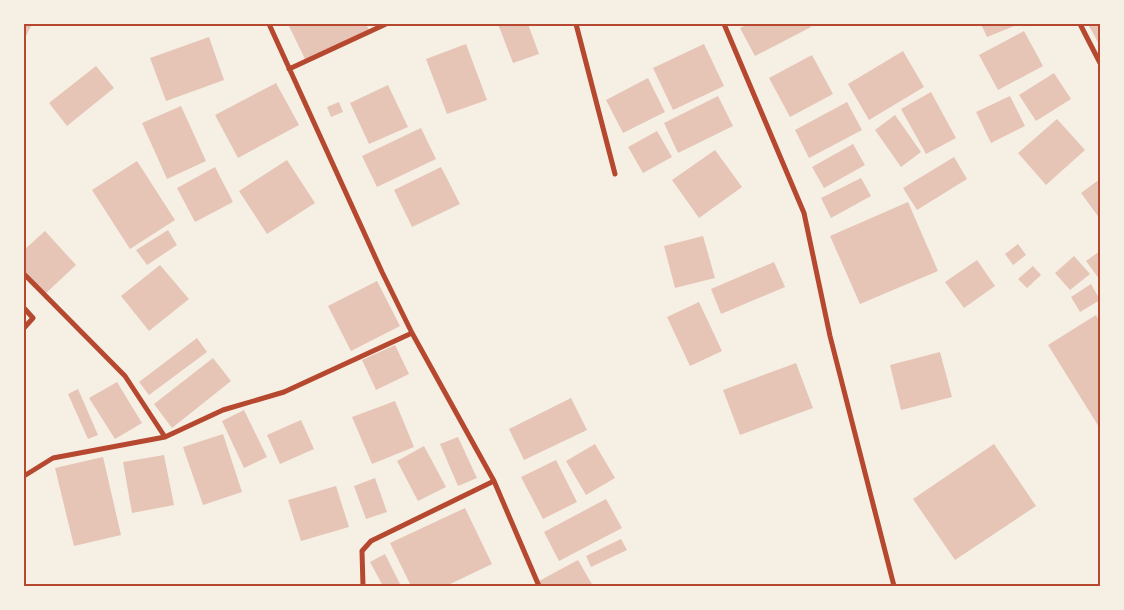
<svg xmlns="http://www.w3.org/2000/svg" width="1124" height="610" font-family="Lato,sans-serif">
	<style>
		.building { fill: #e6c5b7 }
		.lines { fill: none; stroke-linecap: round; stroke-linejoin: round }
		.minor { stroke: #b5482f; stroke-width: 5 }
		.neatline { fill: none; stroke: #b5482f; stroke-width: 2 }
	</style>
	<rect width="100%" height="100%" fill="#f6efe4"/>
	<path class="building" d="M 24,24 L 32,24 L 24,40 Z
		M 288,24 L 366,24 L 369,30 L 305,59 Z
		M 498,24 L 528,24 L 539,54 L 513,63 Z
		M 748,24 L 809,24 L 811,27 L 755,56 L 740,28 Z
		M 981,24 L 1019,24 L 987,37 Z
		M 1088,24 L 1100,24 L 1100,46 Z
		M 1024,31 L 1043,66 L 998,90 L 979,55 Z
		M 209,37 L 224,80 L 166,101 L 150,58 Z
		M 466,44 L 487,100 L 447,114 L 426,59 Z
		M 704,44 L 724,86 L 673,110 L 653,68 Z
		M 903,51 L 924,87 L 869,120 L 848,84 Z
		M 812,55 L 833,94 L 790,117 L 769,78 Z
		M 96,66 L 114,88 L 67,126 L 49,103 Z
		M 1054,73 L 1071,99 L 1036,121 L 1019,95 Z
		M 648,78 L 665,112 L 623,133 L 606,100 Z
		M 276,83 L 299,125 L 238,158 L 215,115 Z
		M 388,85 L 408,127 L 369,144 L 350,103 Z
		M 931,92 L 956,138 L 926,154 L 901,109 Z
		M 718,96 L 733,126 L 678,153 L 664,123 Z
		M 1010,96 L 1025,126 L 991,143 L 976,112 Z
		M 339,102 L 343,112 L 331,117 L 327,107 Z
		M 847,102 L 862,130 L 809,158 L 795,130 Z
		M 181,106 L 206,161 L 167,179 L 142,123 Z
		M 895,115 L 921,152 L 901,167 L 875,130 Z
		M 1057,119 L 1085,150 L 1046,185 L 1018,153 Z
		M 421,128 L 436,159 L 377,187 L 362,156 Z
		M 657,131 L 672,157 L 643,173 L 628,147 Z
		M 853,144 L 865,165 L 824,188 L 812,167 Z
		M 715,150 L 742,187 L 699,218 L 672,180 Z
		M 954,157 L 967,179 L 917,210 L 903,188 Z
		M 287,160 L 315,203 L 267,234 L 239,191 Z
		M 137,161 L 175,220 L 130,249 L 92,190 Z
		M 215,167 L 233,202 L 195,222 L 177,188 Z
		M 441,167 L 460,204 L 412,227 L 394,190 Z
		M 861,178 L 871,196 L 831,218 L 821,198 Z
		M 1100,179 L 1100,219 L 1081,193 Z
		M 908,202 L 938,271 L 860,304 L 830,236 Z
		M 168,230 L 177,245 L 147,265 L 136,250 Z
		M 45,231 L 76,265 L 45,294 L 24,270 L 24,250 Z
		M 703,236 L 715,278 L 675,288 L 664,246 Z
		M 1018,244 L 1026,255 L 1013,265 L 1005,254 Z
		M 1100,251 L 1100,280 L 1086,261 Z
		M 1074,256 L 1090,274 L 1070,290 L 1055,273 Z
		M 977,260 L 995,286 L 964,308 L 945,282 Z
		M 774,262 L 785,287 L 721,314 L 711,289 Z
		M 160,265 L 189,299 L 149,331 L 121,296 Z
		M 1033,266 L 1041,275 L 1027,288 L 1018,279 Z
		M 377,281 L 400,326 L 351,351 L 328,306 Z
		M 1091,284 L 1100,300 L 1080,312 L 1071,297 Z
		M 699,302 L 722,351 L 690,366 L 667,317 Z
		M 1096,315 L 1100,322 L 1099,427 L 1048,345 Z
		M 197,338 L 207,352 L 149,395 L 139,382 Z
		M 395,345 L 409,374 L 376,390 L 362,360 Z
		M 940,352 L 952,397 L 901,410 L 890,365 Z
		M 213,358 L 231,381 L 172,428 L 154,404 Z
		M 796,363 L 813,408 L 740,435 L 723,390 Z
		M 117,382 L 142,423 L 115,439 L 89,398 Z
		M 78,389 L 98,435 L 88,439 L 68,394 Z
		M 571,398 L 587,430 L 524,460 L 509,429 Z
		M 395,401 L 414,447 L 372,464 L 352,417 Z
		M 244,410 L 267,457 L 244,468 L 222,421 Z
		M 301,420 L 314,449 L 280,464 L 267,435 Z
		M 223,434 L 242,492 L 203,505 L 183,447 Z
		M 458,437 L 477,478 L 458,486 L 440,444 Z
		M 595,444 L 615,478 L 586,495 L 566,461 Z
		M 994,444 L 1036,506 L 955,560 L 913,499 Z
		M 424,446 L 446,487 L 418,501 L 397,461 Z
		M 164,455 L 174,505 L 132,513 L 123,462 Z
		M 103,457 L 121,535 L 74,546 L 55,468 Z
		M 556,460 L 577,502 L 543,519 L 521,477 Z
		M 375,478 L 387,512 L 366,519 L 354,486 Z
		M 336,486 L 349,527 L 301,541 L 288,500 Z
		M 606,499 L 622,528 L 559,561 L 544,532 Z
		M 465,508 L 492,564 L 446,586 L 411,586 L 390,543 Z
		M 621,539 L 627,550 L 591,567 L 586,556 Z
		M 385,554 L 401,586 L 383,586 L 370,562 Z
		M 578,560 L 593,586 L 541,586 L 539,581 Z"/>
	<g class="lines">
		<path class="minor" d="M 269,24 L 382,272 L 412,333 L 494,481 L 539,586
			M 576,24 L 615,174
			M 724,24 L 804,213 L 830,336 L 894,586
			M 1080,24 L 1100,63
			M 289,69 L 386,24
			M 24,274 L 125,376 L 165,437 L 223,410 L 284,392 L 412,333
			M 24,308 L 33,318 L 24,328
			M 24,476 L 53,458 L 165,437
			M 363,586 L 362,551 L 371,541 L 494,481"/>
	</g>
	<rect width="1124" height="610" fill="none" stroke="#f6efe4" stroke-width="50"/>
	<rect x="25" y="25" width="1074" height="560" class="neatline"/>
</svg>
